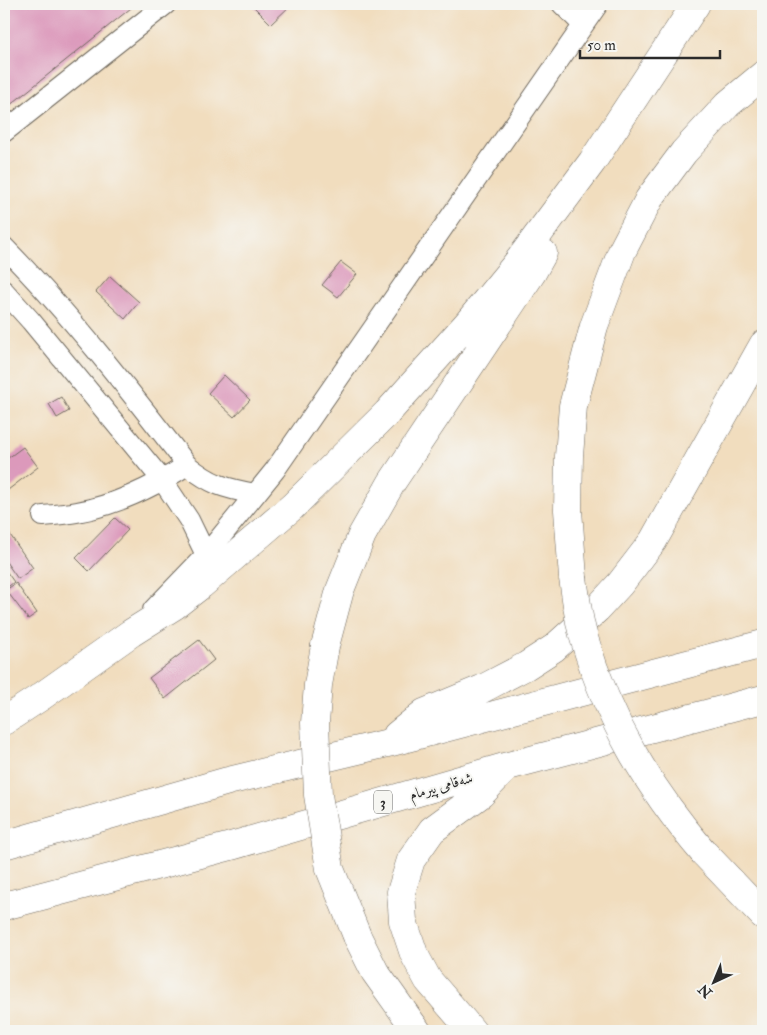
<svg xmlns="http://www.w3.org/2000/svg" width="767" height="1035" font-family="'IM FELL Double Pica',Amiri,serif">
	<style>
		.building { fill: #dc99bb }
		.lines { fill: none; stroke-linecap: round; stroke-linejoin: round }
		.minor-casing { stroke: #70695e; stroke-width: 22 }
		.highway-casing { stroke: #70695e; stroke-width: 29 }
		.minor { stroke: #fff; stroke-width: 20 }
		.highway { stroke: #fff; stroke-width: 28 }
		.highway-bridge-casing { stroke: #70695e; stroke-width: 29; stroke-linecap: butt }
		.highway-bridge { stroke: #fff; stroke-width: 28 }
		.labels { text-anchor: middle; stroke-width: 4; stroke-linejoin: round; paint-order: stroke }
		.shield { fill: #f6f6f2; stroke: #686867; stroke-width: 1 }
		.shield-label { font-size: 14px; font-weight: bold; fill: #2b2b2b }
		.street-label { font-size: 15px; fill: #2b2b2b; stroke: #f6f6f2 }
	</style>
	<rect width="100%" height="100%" fill="#f6f6f2"/>
	<filter id="ink" filterUnits="userSpaceOnUse"><feTurbulence type="fractalNoise" baseFrequency=".02" numOctaves="2"/><feDisplacementMap in="SourceGraphic" scale="10" xChannelSelector="R" yChannelSelector="G"/><feConvolveMatrix kernelMatrix="1 2 1 2 8 2 1 2 1" color-interpolation-filters="sRGB"/></filter>
	<filter id="wash" filterUnits="userSpaceOnUse"><feTurbulence type="fractalNoise" baseFrequency=".0096" numOctaves="4" result="noise"/><feDisplacementMap in="SourceGraphic" scale="20" xChannelSelector="R" yChannelSelector="G"/><feGaussianBlur stdDeviation="1.12" result="paint"/><feColorMatrix in="noise" values="0 0 0 0 0 0 0 0 0 0 0 0 0 0 0 0 0 1.4 0 .05"/><feComposite in="paint" operator="in"/></filter>
	<g filter="url(#wash)">
		<rect width="100%" height="100%" fill="#f1ddbe"/>
		<g id="blocks">
			<path class="building" d="M 4,4 L 136,4 L 4,110 Z
				M 251,4 L 292,4 L 271,24 Z
				M 341,262 L 357,274 L 338,297 L 322,285 Z
				M 110,276 L 139,302 L 125,319 L 96,292 Z
				M 224,375 L 250,400 L 234,417 L 208,393 Z
				M 61,397 L 69,411 L 57,418 L 49,404 Z
				M 23,447 L 38,467 L 4,493 L 4,461 Z
				M 115,518 L 128,530 L 89,571 L 76,558 Z
				M 4,526 L 33,568 L 18,579 L 4,559 Z
				M 4,568 L 14,582 L 4,590 Z
				M 16,583 L 37,613 L 28,619 L 6,590 Z
				M 199,640 L 214,660 L 165,699 L 149,678 Z"/>
		</g>
	</g>
	<g filter="url(#ink)">
		<use href="#blocks" fill-opacity="0" stroke="#70695e" stroke-width="1"/>
		<g class="lines">
			<defs>
				<path id="minor" d="M 562,4 L 583,25
					M 4,132 L 166,4
					M 4,247 C 70,314 129,390 187,465 C 212,485 224,488 255,494
					M 4,291 L 31,321 L 163,481 L 189,520 L 206,555
					M 43,516 C 54,515 66,514 77,512 C 116,505 155,486 187,465
					M 153,610 L 206,555 L 275,470 L 598,4"/>
				<path id="highway" d="M 573,578 L 568,510 L 569,456 L 573,406 L 594,326 L 622,251 L 649,199 L 684,152 L 728,104 L 763,75
					M 325,646 L 340,590 L 362,535 L 392,482 L 532,273 L 543,253
					M 4,721 L 42,696 L 131,633 L 174,606 L 201,585 L 292,507 L 387,413 L 467,324 L 517,263 L 592,162 L 696,4
					M 397,735 L 424,713 L 482,689 L 526,666 L 554,648 L 597,609 L 620,584 L 653,541 L 763,345
					M 4,845 L 228,781 L 388,743 L 763,644
					M 704,853 L 763,915
					M 4,906 L 231,846 L 508,766 L 763,699
					M 357,936 L 375,972 L 417,1031
					M 472,1031 L 428,980 L 414,954 L 403,921 L 401,892 L 411,860 L 432,830 L 481,794 L 506,768"/>
			</defs>
			<use href="#minor" class="minor-casing"/>
			<use href="#highway" class="highway-casing"/>
			<use href="#minor" class="minor"/>
			<use href="#highway" class="highway"/>
			<defs>
				<path id="highway-bridge" d="M 573,578 C 576,597 578,619 584,638 C 609,722 648,787 704,853
					M 325,646 L 318,685 L 315,723 L 318,795 L 330,869 L 357,936"/>
			</defs>
			<use href="#highway-bridge" class="highway-bridge-casing"/>
			<use href="#highway-bridge" class="highway-bridge"/>
		</g>
	</g>
	<g class="labels">
		<rect class="shield" x="374" y="790.5" width="18" height="23" rx="4"/>
		<g class="shield-label">
			<text x="383" y="807">3</text>
		</g>
		<g class="street-label">
			<text transform="translate(441 786) rotate(-16)" y="5">شەقامی پیرمام</text>
		</g>
	</g>
	<rect width="767" height="1035" fill="none" stroke="#f6f6f2" stroke-width="20"/>
	<g transform="translate(714 982) rotate(224)" stroke="#f6f6f2" stroke-width="4" paint-order="stroke">
	<path d="M0-4L9 19L0 12L-9 19Z" fill="#2b2b2b"/>
	<text y="-8" font-size="14" font-weight="bold" text-anchor="middle" fill="#2b2b2b">N</text>
	</g>
	<path d="M580 50v8h140v-8" fill="none" stroke="#2b2b2b" stroke-width="2.5"/>
	<text x="587" y="50" font-size="15" fill="#2b2b2b" stroke="#f6f6f2" stroke-width="4" paint-order="stroke">50 m</text>
</svg>
